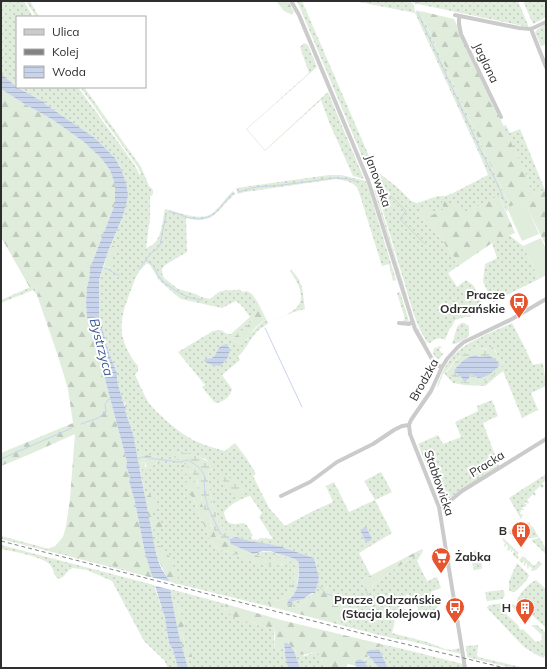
<svg xmlns="http://www.w3.org/2000/svg" width="547" height="669" font-family="Mulish,sans-serif">
	<style>
		.grass { fill: url(#grass-dots); fill-rule: evenodd }
		.forest { fill: url(#forest-firs) }
		.wetland { fill: url(#wetland-marsh); fill-rule: evenodd }
		.pitch { fill: #e0ecdc }
		.water { fill: url(#water-rules) }
		.pier { fill: #fff }
		.lines { fill: none; stroke-linecap: round; stroke-linejoin: round }
		.stream { stroke: #c8d4ec; stroke-width: 1 }
		.minor { stroke: #cbcbcb; stroke-width: 4 }
		.rail { stroke: #838383; stroke-width: 1; stroke-dasharray: 4 3; stroke-linecap: butt }
		.labels { text-anchor: middle; stroke-width: 4; stroke-linejoin: round; paint-order: stroke }
		.street-label { font-size: 12px; fill: #2e2e2e; stroke: #fff }
		.poi-label { font-size: 12px; font-weight: bold; fill: #2e2e2e; stroke: #fff; text-anchor: end }
		.water-label { font-size: 13px; font-style: italic; fill: #3b5891; stroke: #fff }
	</style>
	<defs>
		<pattern id="grass-dots" width="8" height="8" patternUnits="userSpaceOnUse"><rect width="8" height="8" fill="#e0ecdc"/><path d="M2 2h.1M6 6h.1" fill="none" stroke="#c0cbbd" stroke-width="1.8" stroke-linecap="round"/></pattern>
		<pattern id="forest-firs" width="22" height="20" patternUnits="userSpaceOnUse"><rect width="22" height="20" fill="#e0ecdc"/><path d="M5 1l3.5 6h-7zM16 11l3.5 6h-7z" fill="#c0cbbd"/></pattern>
		<pattern id="wetland-marsh" width="20" height="14" patternUnits="userSpaceOnUse"><rect width="20" height="14" fill="#e0ecdc"/><path d="M1 5h8M5 5V1M11 12h8M15 12V8" fill="none" stroke="#c0cbbd"/></pattern>
		<pattern id="water-rules" width="6" height="5" patternUnits="userSpaceOnUse"><rect width="6" height="5" fill="#c8d4ec"/><path d="M0 2.5h6" fill="none" stroke="#acb6cb"/></pattern>
	</defs>
	<rect width="100%" height="100%" fill="#fff"/>
	<path class="grass" d="M 1,1 L 24,1 L 33,17 L 17,17 L 17,87 L 1,74 Z
		M 26,1 L 30,1 L 39,17 L 36,17 Z
		M 295,1 L 302,1 L 375,170 L 397,187 L 411,201 L 417,203 L 438,196 L 445,196 L 451,194 L 488,175 L 482,160 L 415,13 L 354,1 L 404,1 L 413,3 L 413,1 L 518,1 L 528,25 L 528,27 L 413,3 L 415,12 L 420,11 L 510,207 L 505,209 L 499,196 L 463,214 L 455,205 L 442,202 L 445,209 L 432,215 L 418,214 L 440,237 L 460,265 L 448,273 L 457,287 L 466,280 L 474,286 L 483,306 L 473,311 L 470,317 L 465,317 L 455,320 L 451,328 L 450,328 L 445,340 C 440,337 434,339 430,343 L 427,342 L 420,330 L 414,315 L 377,191 L 374,188 L 374,186 L 377,185 L 382,186 L 383,183 L 369,173 L 298,3 Z
		M 523,1 L 546,1 L 546,17 L 533,24 Z
		M 546,24 L 546,44 L 541,46 L 535,32 L 538,29 Z
		M 304,43 L 308,45 L 317,67 L 247,129 L 265,150 L 328,92 L 364,179 L 353,176 L 329,122 L 321,100 L 265,151 L 246,129 L 309,73 L 300,47 Z
		M 18,87 L 78,87 L 134,164 L 140,175 L 141,174 L 137,166 L 80,87 L 84,87 L 141,167 L 149,186 L 153,190 L 153,194 L 150,197 L 150,218 L 146,248 C 162,244 162,223 165,209 C 179,212 201,223 214,212 C 221,206 226,197 233,191 L 235,194 C 216,210 216,225 186,218 L 187,252 L 165,265 L 162,269 L 162,273 L 164,278 L 178,289 L 196,294 L 201,297 L 210,299 C 214,296 217,292 222,291 C 229,289 232,292 239,289 L 243,292 L 247,291 L 252,294 L 257,301 L 255,303 C 255,307 256,311 254,316 C 250,325 239,335 230,339 L 238,343 L 248,339 L 250,334 L 260,324 L 266,319 L 268,323 C 276,319 293,313 298,306 C 306,295 296,279 290,271 L 291,269 L 298,278 L 302,287 L 305,309 C 291,312 265,322 255,334 C 249,341 245,350 238,357 L 240,360 L 222,375 L 232,389 C 230,397 225,401 217,403 L 214,402 L 202,387 L 205,385 L 178,352 L 213,331 L 221,330 L 227,334 L 231,334 L 250,317 L 243,307 L 236,301 L 222,308 L 181,299 L 177,296 L 159,280 L 150,265 L 147,263 C 143,267 139,271 137,275 C 134,280 133,285 131,290 C 126,303 120,318 122,333 C 123,343 131,359 138,366 L 138,371 L 135,375 C 140,384 143,394 149,403 C 158,415 184,437 198,442 C 206,446 216,448 225,451 L 235,443 L 247,459 L 256,474 L 253,476 L 269,508 L 285,526 L 313,511 L 333,502 L 326,486 L 334,482 L 349,512 L 375,500 L 364,481 L 381,472 L 392,492 L 375,500 L 392,533 L 359,553 L 371,576 L 362,580 C 364,586 365,588 371,590 L 373,585 L 388,573 L 423,551 L 417,561 L 427,581 L 437,577 L 441,588 L 431,592 L 440,613 L 432,615 L 433,619 L 397,610 L 392,633 L 427,642 L 445,649 L 451,650 L 460,648 L 461,654 L 406,640 L 401,640 L 375,634 L 337,624 C 338,618 340,614 345,610 C 343,605 338,600 335,594 L 332,593 L 332,591 L 328,587 L 325,589 L 323,589 L 317,594 L 314,594 L 311,596 L 310,598 L 301,604 L 298,608 L 295,608 L 292,607 L 292,605 C 296,599 300,600 306,597 C 309,596 311,594 315,593 L 319,578 L 314,558 L 279,546 L 264,543 L 254,542 L 236,537 L 224,529 L 217,520 L 216,512 L 213,506 L 208,479 L 209,470 L 211,470 L 213,469 L 207,460 L 203,458 L 183,452 L 178,460 L 184,463 L 180,468 L 191,473 L 190,471 C 197,475 199,476 197,484 L 195,482 L 190,495 L 194,499 L 200,517 L 214,546 L 222,550 L 236,554 L 255,563 L 261,557 L 254,554 C 269,549 273,552 288,557 L 287,558 L 277,558 L 281,565 L 287,562 L 291,562 L 295,565 L 294,582 L 284,598 L 279,601 L 275,600 L 267,603 L 283,610 L 170,582 L 157,557 L 151,531 L 141,474 L 142,467 L 141,464 L 145,462 L 145,467 L 151,469 C 151,466 153,464 157,463 L 157,456 L 156,457 C 153,457 147,456 144,455 C 140,453 140,451 136,451 L 133,434 L 125,411 L 125,404 L 123,402 L 117,381 L 117,373 L 109,353 L 99,315 L 99,280 L 104,266 L 108,268 L 110,267 L 113,257 L 115,254 L 114,246 L 111,245 L 122,218 L 126,183 L 121,169 L 115,158 L 95,138 L 45,104 L 44,101 L 40,100 ZM 250,496 L 262,513 L 259,517 L 273,539 L 260,538 L 258,540 L 252,539 L 251,537 L 253,536 L 247,525 L 243,523 C 231,525 226,525 224,512 C 231,504 240,499 250,496 ZM 408,594 L 412,599 L 415,597 L 419,613 L 409,611 L 400,607 C 399,601 404,597 408,594 Z
		M 506,125 L 510,133 L 520,129 L 545,190 L 535,194 L 503,126 Z
		M 329,175 L 341,175 L 366,181 L 396,280 L 393,281 L 389,264 L 382,266 L 358,189 C 352,181 346,181 336,179 L 245,192 L 238,194 L 236,188 Z
		M 374,190 L 376,191 L 413,316 L 419,331 L 427,344 L 426,345 L 425,345 L 418,331 L 401,279 Z
		M 509,235 L 523,246 L 539,279 L 493,302 L 483,282 L 485,264 L 497,258 L 492,243 Z
		M 33,286 L 36,287 L 39,294 L 37,295 L 35,292 L 33,290 L 1,303 L 1,300 Z
		M 400,292 L 409,321 L 407,323 L 402,322 L 405,319 L 397,293 Z
		M 461,323 L 464,323 L 469,326 L 469,336 C 463,339 458,345 452,344 L 457,327 Z
		M 512,323 L 524,346 L 533,365 L 543,363 L 546,386 L 531,393 L 538,410 L 522,418 L 503,371 L 485,386 L 465,385 L 453,383 L 444,373 L 443,374 L 438,387 L 437,387 C 440,378 443,369 449,361 C 462,342 491,333 512,323 ZM 494,348 L 500,361 L 504,363 L 494,373 L 493,376 C 475,388 462,384 446,372 C 449,368 452,364 456,360 C 466,349 480,348 494,348 Z
		M 438,346 L 442,347 L 439,349 L 442,354 L 445,352 L 439,359 L 435,357 L 433,353 L 434,349 L 436,347 L 437,348 L 438,348 Z
		M 492,400 L 498,416 L 483,423 L 499,466 L 443,502 L 441,502 L 418,444 L 438,435 L 443,444 L 461,437 L 455,422 L 478,411 L 477,406 Z
		M 546,474 L 546,479 L 542,484 L 544,486 L 542,488 L 540,486 L 534,492 L 536,494 L 535,496 L 533,494 L 527,500 L 529,502 L 528,504 L 526,502 L 524,503 L 527,505 L 525,507 L 522,507 L 522,508 L 524,509 L 524,510 L 521,510 L 520,514 L 523,515 L 521,519 L 509,498 Z
		M 529,522 L 531,526 L 533,527 L 536,532 L 536,533 L 539,537 L 529,538 L 518,527 Z
		M 515,528 L 525,539 L 522,542 L 520,541 L 519,542 L 508,532 Z
		M 1,536 L 131,571 L 130,572 L 1,539 Z
		M 503,538 L 519,553 L 517,555 L 519,557 L 517,559 L 513,555 L 514,551 L 513,550 L 511,553 L 511,549 L 510,548 L 509,551 L 507,550 L 508,546 L 506,544 L 505,547 L 504,546 L 505,542 L 503,542 L 504,541 L 502,539 Z
		M 540,538 L 546,549 L 546,554 L 531,540 Z
		M 1,545 L 154,585 L 165,618 L 169,643 L 173,650 L 178,668 L 168,668 L 164,660 L 144,641 L 112,581 L 87,570 L 73,568 L 69,570 L 63,577 L 59,579 L 56,577 C 54,574 53,569 51,566 C 46,557 11,551 1,549 Z
		M 479,550 L 480,551 L 482,568 L 481,569 L 475,570 L 473,569 L 471,552 L 472,551 Z
		M 523,556 L 534,566 L 539,561 L 542,564 L 536,570 L 533,571 L 531,571 L 532,568 L 529,566 L 528,569 L 527,567 L 527,563 L 526,563 L 525,566 L 524,565 L 524,561 L 523,561 L 522,563 L 519,560 Z
		M 517,563 L 529,575 L 527,580 L 515,592 L 512,592 L 509,590 L 509,581 Z
		M 536,580 L 546,589 L 546,628 L 517,601 C 519,594 529,583 536,580 Z
		M 170,589 L 226,604 L 224,610 L 251,621 L 257,625 L 275,628 L 274,635 L 275,651 L 284,648 L 288,668 L 190,668 L 187,659 L 192,657 L 185,645 L 182,631 L 184,625 L 180,615 L 177,602 L 171,599 Z
		M 502,590 L 504,591 C 505,595 505,597 502,599 L 487,601 L 485,592 Z
		M 504,603 C 514,603 520,606 525,615 L 524,618 L 512,607 L 511,608 L 509,607 L 505,611 L 507,613 L 506,614 L 519,626 L 519,628 L 521,630 L 523,629 L 536,642 L 537,641 L 539,642 L 543,638 L 541,637 L 542,635 L 531,625 L 537,625 L 546,633 L 546,655 L 543,658 L 535,654 L 524,647 L 487,608 L 487,607 L 489,605 Z
		M 381,644 L 403,649 L 463,664 L 463,668 L 388,668 L 379,649 Z
		M 478,645 L 477,655 L 478,657 L 525,668 L 512,668 L 467,657 L 466,646 Z
		M 294,651 L 305,656 L 316,652 L 321,656 L 322,662 L 325,668 L 300,668 Z
		M 368,656 L 379,668 L 369,668 L 364,661 Z"/>
	<path class="forest" d="M 276,1 L 288,1 L 294,12 L 292,15 L 284,11 Z
		M 420,11 L 454,19 L 535,194 L 545,190 L 546,193 L 546,246 L 524,201 L 510,207 Z
		M 1,89 L 23,103 L 53,120 L 84,142 L 101,158 L 110,170 L 115,185 L 115,204 L 90,268 L 89,280 L 87,287 L 86,303 L 87,317 L 96,345 L 127,462 L 126,466 L 130,477 L 129,481 L 135,502 L 145,553 L 153,578 L 130,572 L 131,571 L 47,549 L 55,546 L 63,537 L 66,526 L 70,499 L 75,434 L 28,455 L 1,466 L 1,453 L 73,423 L 68,389 L 58,356 L 37,295 L 39,294 L 36,287 L 33,286 L 30,288 L 1,237 Z
		M 499,196 L 515,233 L 492,243 L 460,265 L 440,237 L 418,214 L 427,208 L 432,215 L 444,209 L 442,202 L 444,201 L 455,205 L 463,213 Z
		M 111,245 C 120,248 117,252 113,257 L 113,264 L 110,267 L 108,268 L 104,266 L 107,254 Z
		M 257,301 L 266,319 C 260,323 255,327 251,333 C 250,334 249,337 248,338 C 244,343 238,342 233,345 L 230,339 C 239,335 250,325 254,316 C 256,311 255,307 255,303 Z
		M 136,451 L 139,451 L 144,455 L 156,457 L 157,455 C 160,456 162,458 161,461 L 159,463 L 159,465 L 157,463 C 152,464 152,468 149,471 C 145,469 147,466 145,462 L 142,463 L 141,464 L 142,467 L 141,474 Z
		M 184,463 C 188,466 191,470 190,474 L 186,474 L 180,468 Z
		M 189,481 L 195,482 L 197,484 L 197,487 L 201,493 L 202,503 L 204,510 L 210,517 L 211,520 L 210,522 L 211,526 L 213,527 L 216,537 L 247,550 L 256,555 L 261,557 L 268,562 L 267,565 L 255,563 L 236,554 L 222,550 L 214,546 L 200,517 L 194,499 L 190,495 L 188,490 L 186,482 Z
		M 149,495 L 155,495 L 156,496 L 153,500 L 156,504 L 156,507 L 150,512 L 150,515 L 155,520 L 161,523 L 163,525 L 163,527 L 160,530 L 155,529 L 151,531 L 145,498 Z
		M 160,546 C 166,550 165,553 170,557 L 171,564 L 173,565 L 176,575 L 179,580 L 177,584 L 170,582 C 163,571 158,560 155,547 Z
		M 422,549 L 423,551 L 388,573 L 373,585 L 371,590 C 366,589 363,586 362,580 Z
		M 288,557 L 295,559 L 299,563 C 299,568 299,571 298,576 C 297,587 299,589 290,598 L 290,604 L 292,601 L 298,599 L 292,605 L 292,607 L 295,608 L 298,608 L 301,604 L 310,598 L 312,594 L 316,594 L 320,590 L 330,587 L 332,588 L 332,593 L 337,595 C 337,600 340,605 345,607 L 345,608 L 338,619 L 337,624 L 283,610 L 266,603 L 265,601 L 275,600 L 279,601 L 284,598 L 294,582 L 295,565 L 291,562 C 283,563 277,568 269,564 C 271,557 280,557 287,558 Z
		M 171,599 L 177,602 L 180,615 L 183,616 L 184,625 L 182,631 L 185,645 L 190,647 L 192,657 L 187,659 L 190,668 L 188,668 L 179,636 Z
		M 226,604 L 281,620 L 381,644 L 379,649 L 369,650 L 366,653 L 368,656 L 364,661 L 360,659 L 355,664 L 356,666 L 348,664 L 346,668 L 325,668 L 322,662 L 321,656 L 316,652 C 301,656 298,657 288,643 L 284,643 L 284,648 L 275,651 L 275,628 L 257,625 L 251,621 L 244,623 L 237,619 L 224,610 Z"/>
	<path class="wetland" d="M 493,347 L 500,361 L 505,364 L 503,365 L 500,370 L 494,373 L 494,376 C 484,382 470,387 460,381 C 455,379 451,375 446,373 C 456,361 460,352 477,349 C 483,348 487,349 493,347 ZM 476,355 L 478,357 L 478,378 L 471,374 L 463,379 L 455,370 L 459,364 L 473,356 Z
		M 173,452 C 183,450 208,458 214,467 L 214,469 L 209,470 L 208,479 L 212,501 L 213,506 L 216,512 L 217,520 L 224,529 L 236,537 L 229,539 L 231,544 L 216,537 L 213,527 L 210,524 L 211,520 L 210,517 L 204,511 L 202,503 L 201,493 L 197,487 L 198,479 L 197,477 L 190,471 L 187,466 L 178,460 L 172,455 Z
		M 222,476 L 223,476 C 234,481 241,476 245,491 C 242,493 241,496 238,498 L 235,497 L 233,494 L 231,488 L 220,478 Z"/>
	<path class="pitch" d="M 524,200 L 539,234 L 522,241 L 507,208 Z
		M 541,238 L 546,249 L 546,275 L 539,279 L 523,246 Z"/>
	<path class="water" d="M 1,74 L 17,87 L 40,100 L 44,101 L 45,104 L 95,138 L 115,158 L 121,169 L 126,183 L 128,195 L 126,205 L 122,218 L 107,254 L 99,280 L 99,315 L 102,327 L 109,353 L 117,373 L 117,381 L 123,402 L 126,409 L 125,411 L 133,434 L 154,544 L 157,557 L 161,568 L 170,582 L 171,596 L 179,636 L 188,668 L 178,668 L 173,650 L 169,643 L 165,618 L 145,553 L 135,502 L 129,481 L 130,477 L 126,466 L 127,462 L 96,345 L 87,317 L 86,303 L 87,287 L 89,280 L 90,268 L 115,204 L 115,185 L 110,170 L 101,158 L 84,142 L 53,120 L 23,103 L 1,89 Z
		M 227,344 L 230,350 L 227,359 L 220,366 C 214,365 209,365 204,361 L 205,359 C 208,358 210,359 212,358 C 219,354 215,346 227,344 Z
		M 476,355 L 479,357 L 490,356 L 497,361 L 499,366 C 492,373 488,377 478,378 L 471,374 C 469,378 468,381 463,381 L 463,379 L 454,371 C 459,363 466,357 476,355 Z
		M 366,527 L 372,539 L 368,542 L 365,540 L 360,530 Z
		M 236,537 L 254,542 L 264,543 L 279,546 L 314,558 L 319,578 L 315,593 L 312,593 L 303,599 L 293,601 L 287,606 C 287,599 292,598 295,592 C 299,587 299,570 299,563 L 295,559 L 270,551 L 263,551 L 254,554 L 231,544 L 229,539 Z
		M 284,643 L 288,643 L 294,651 L 300,668 L 288,668 L 285,655 Z
		M 379,649 L 388,668 L 379,668 L 366,653 L 369,650 Z
		M 360,659 L 364,661 L 369,668 L 357,668 L 355,664 L 356,661 Z"/>
	<path class="pier" d="M 150,577 L 172,582 L 172,586 L 154,581 L 172,586 L 172,590 L 152,585 Z"/>
	<g class="lines">
		<path class="stream" d="M 416,4 L 416,1
			M 417,11 L 479,147 L 496,181 L 504,200
			M 238,192 L 256,187 L 282,185 L 335,178 L 349,179 L 358,182
			M 384,192 L 392,197 L 406,211 L 400,219 L 425,244
			M 505,207 L 507,211
			M 169,212 C 177,212 183,217 190,218 C 213,223 220,207 233,193
			M 146,260 C 158,267 153,270 161,279 C 163,283 167,284 171,287 C 181,295 188,298 202,300
			M 104,268 C 110,269 115,275 119,275
			M 139,269 L 152,252 L 156,250 L 160,245 L 166,215
			M 265,328 L 302,407
			M 81,424 L 98,418 L 106,412 L 105,404 L 108,400 L 110,399
			M 1,459 L 72,428
			M 137,459 L 142,457 L 179,462 L 188,460 C 196,465 203,469 205,478 L 204,481 C 205,486 204,490 205,495 C 205,499 207,501 207,505 L 220,533 L 229,539
			M 317,586 L 321,588 L 326,594 L 336,596 L 342,604 C 346,606 353,606 356,603
			M 365,588 L 368,595"/>
		<path class="minor" d="M 291,1 L 299,15 L 368,180 L 415,329 L 432,359 L 439,366 L 442,367
			M 455,15 L 519,28 L 531,29 L 546,22
			M 459,16 L 459,24 L 461,34 L 501,117
			M 531,29 L 546,67
			M 399,323 L 409,324 L 412,322
			M 281,496 L 310,482 L 337,462 L 373,444 L 394,430 L 402,426 L 409,425
			M 439,507 L 445,505 L 462,491 L 546,439
			M 465,668 L 439,507 L 410,434 L 409,425 L 411,420 L 431,391 L 442,367 L 447,359 L 458,347 L 464,342 L 512,319 L 546,299"/>
		<path class="rail" d="M 1,541 L 376,637 L 505,668"/>
	</g>
	<defs>
		<symbol id="bus-pin" viewBox="-11 -11 22 30"><path d="M0 17L-7.5 6A9.5 9.5 0 1 1 7.5 6Z" fill="#e7552f" stroke="#fff"/><path d="M-5-6H5V4H4V6H2V4H-2V6H-4V4H-5ZM-3.5-4V0h7V-4ZM-3.5 1.2v1.5H-2V1.2ZM2 1.2v1.5H3.5V1.2Z" fill="#fff"/></symbol>
		<symbol id="building-pin" viewBox="-11 -11 22 30"><path d="M0 17L-7.5 6A9.5 9.5 0 1 1 7.5 6Z" fill="#e7552f" stroke="#fff"/><path d="M-4-6H4V6H1V3H-1V6H-4ZM-2.5-4.3h1.7v1.8h-1.7ZM.8-4.3h1.7v1.8H.8ZM-2.5-1h1.7V.8h-1.7ZM.8-1h1.7V.8H.8Z" fill="#fff"/></symbol>
		<symbol id="supermarket-pin" viewBox="-11 -11 22 30"><path d="M0 17L-7.5 6A9.5 9.5 0 1 1 7.5 6Z" fill="#e7552f" stroke="#fff"/><path d="M-6-5.5h2.5l.6 2H6L4.5 2H-2.5L-4.4-4H-6ZM-1.5 3.2a1.3 1.3 0 1 0 .1 0ZM3 3.2a1.3 1.3 0 1 0 .1 0Z" fill="#fff"/></symbol>
	</defs>
	<g fill-rule="evenodd">
		<use href="#bus-pin" x="508" y="291" width="22" height="30"/>
		<use href="#building-pin" x="510" y="520" width="22" height="30"/>
		<use href="#supermarket-pin" x="430" y="546" width="22" height="30"/>
		<use href="#bus-pin" x="444" y="596" width="22" height="30"/>
		<use href="#building-pin" x="514" y="597" width="22" height="30"/>
	</g>
	<g class="labels">
		<g class="street-label">
			<text transform="translate(486 63) rotate(64)" y="4">Jaglana</text>
			<text transform="translate(378 181) rotate(70)" y="4">Janowska</text>
			<text transform="translate(424 380) rotate(-61)" y="4">Brodzka</text>
			<text transform="translate(487 464) rotate(-32)" y="4">Pracka</text>
			<text transform="translate(439 483) rotate(71)" y="4">Stabłowicka</text>
		</g>
		<g class="poi-label">
			<text x="505" y="299">Pracze<tspan x="505" dy="14">Odrzańskie</tspan></text>
			<text x="507" y="535">B</text>
			<text x="455" y="561" text-anchor="start">Żabka</text>
			<text x="441" y="604">Pracze Odrzańskie<tspan x="441" dy="14">(Stacja kolejowa)</tspan></text>
			<text x="511" y="612">H</text>
		</g>
		<g class="water-label">
			<text transform="translate(102 347) rotate(75)" y="5">Bystrzyca</text>
		</g>
	</g>
	<rect width="547" height="669" fill="none" stroke="#2e2e2e" stroke-width="4"/>
	<rect x="16" y="16" width="130" height="72" fill="#ffffff" stroke="#ababab"/>
	<rect x="24" y="29" width="20" height="6" fill="#cbcbcb" stroke="#ababab"/>
	<text x="52" y="36" font-size="12" fill="#2e2e2e">Ulica</text>
	<rect x="24" y="49" width="20" height="6" fill="#838383" stroke="#ababab"/>
	<text x="52" y="56" font-size="12" fill="#2e2e2e">Kolej</text>
	<rect x="24" y="66" width="20" height="12" fill="url(#water-rules)" stroke="#ababab"/>
	<text x="52" y="76" font-size="12" fill="#2e2e2e">Woda</text>
</svg>
